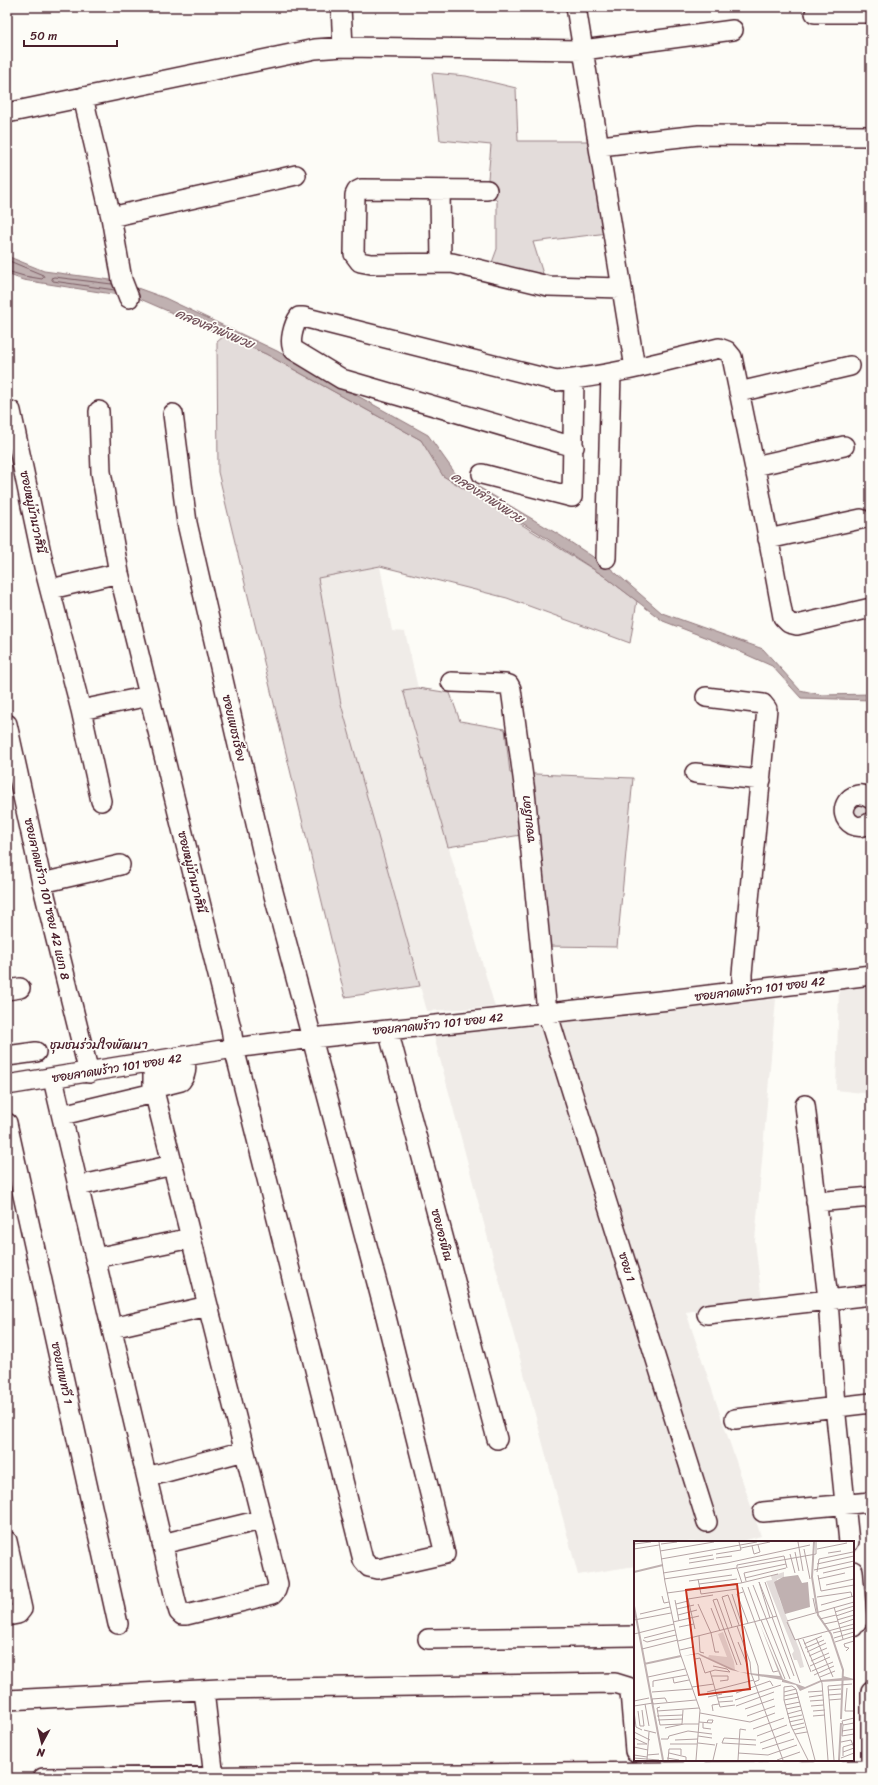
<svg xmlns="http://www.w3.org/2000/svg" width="878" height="1785" font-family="Sriracha,'Playpen Sans Thai',sans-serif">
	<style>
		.built { fill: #f0ece8 }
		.green { fill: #e3dcda; stroke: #967e82 }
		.water { fill: #c0b1b1; stroke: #91777b }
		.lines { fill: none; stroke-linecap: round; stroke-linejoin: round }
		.shore { stroke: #795961; stroke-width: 1 }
		.minor-casing { stroke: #4a1f2b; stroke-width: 22 }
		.minor { stroke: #fdfcf7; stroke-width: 19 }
		.labels { text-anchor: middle; stroke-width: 3.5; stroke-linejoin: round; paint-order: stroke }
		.street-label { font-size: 12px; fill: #4a1f2b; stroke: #fdfcf7 }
		.water-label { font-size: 13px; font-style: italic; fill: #73525a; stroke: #fdfcf7 }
		.neighbourhood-label { font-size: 13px; fill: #4a1f2b; stroke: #fdfcf7 }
		.inset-river { fill: none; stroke: #c0b1b1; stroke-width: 2 }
		.inset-road { fill: none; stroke: #b5a4a5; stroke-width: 1 }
		.view { fill: #c8321e; fill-opacity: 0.15; stroke: #c8321e; stroke-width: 2 }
		.inset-edge { fill: none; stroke: #4a1f2b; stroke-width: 2 }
	</style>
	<rect width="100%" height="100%" fill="#fdfcf7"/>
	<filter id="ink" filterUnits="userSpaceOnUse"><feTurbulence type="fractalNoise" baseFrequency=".025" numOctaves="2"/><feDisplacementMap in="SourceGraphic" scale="8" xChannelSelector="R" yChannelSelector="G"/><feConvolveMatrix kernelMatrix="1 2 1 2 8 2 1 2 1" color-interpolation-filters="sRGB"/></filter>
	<g filter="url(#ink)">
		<path class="built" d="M 380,566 L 392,631 L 405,632 L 418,688 L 403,690 L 495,1007 L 427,1011 L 341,704 L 318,578 Z
			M 871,984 L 871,1094 L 836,1090 L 839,988 Z
			M 776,999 L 755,1241 L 762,1301 L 686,1312 L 761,1536 L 739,1542 L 635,1542 L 635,1566 L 578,1575 L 433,1033 L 589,1016 Z"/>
		<path class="green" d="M 432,73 L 466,76 L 516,88 L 518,141 L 595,141 L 608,233 L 533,242 L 544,277 L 490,268 L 497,249 L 497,201 L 487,190 L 491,145 L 440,140 Z
			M 224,336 L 266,354 L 421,440 L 444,476 L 604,576 L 637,601 L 630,643 L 507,598 L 380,566 L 318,578 L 341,704 L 420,986 L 345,997 L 218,472 L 217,342 Z
			M 418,688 L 450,693 L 460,721 L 505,729 L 510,773 L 633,778 L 617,947 L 546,946 L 521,835 L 448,847 L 403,690 Z
			M 854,803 L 869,806 L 869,815 L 858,820 L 851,808 Z"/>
		<path class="water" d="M 7,256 L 44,271 L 118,281 L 165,298 L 277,351 L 428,435 L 455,473 L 561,536 L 610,568 L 662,613 L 763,649 L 800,690 L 822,695 L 871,694 L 871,700 L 801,698 L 772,666 L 725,645 L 663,621 L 604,576 L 537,532 L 443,476 L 421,440 L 266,354 L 138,298 L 23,280 L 7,274 Z"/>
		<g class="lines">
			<path class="shore" d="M 7,260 L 43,275 L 44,277 L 42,279 L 24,276 L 7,271
				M 112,284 L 54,277 L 51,278 L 53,281 L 115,290"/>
			<defs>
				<path id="minor" d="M 341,7 L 343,47
					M 576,7 L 635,368
					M 815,13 L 871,13
					M 83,97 L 111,217 L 122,280 L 129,298
					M 7,113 L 315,49 L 343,47 L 583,50 L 733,30
					M 600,146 L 699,135 L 871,136
					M 440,190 L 441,263
					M 487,190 L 361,189 L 357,191 L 355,195 L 354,254 L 360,262 L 371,264 L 452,263 L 548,286 L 621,288
					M 111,217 L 296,175
					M 739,392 L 850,366
					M 11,411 L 44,567 L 81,710 L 101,801
					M 99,411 L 101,472 L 119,573 L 231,1028 L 234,1048 L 363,1560 L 369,1567 L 378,1569 L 445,1554 L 385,1313 L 263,854 L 187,523 L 173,414
					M 574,447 L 342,379 L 294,350 C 288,343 294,324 299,317 L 303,317 L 556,381 C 611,376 665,361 719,348 L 727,351 L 732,357 L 760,493 L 783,617 L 789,623 L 797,625 L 871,608
					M 755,466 L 844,446
					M 482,474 L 572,497 L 574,380
					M 768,539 L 861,519
					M 606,558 L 611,374
					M 51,589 L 119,573
					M 451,682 L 505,684 L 509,685 L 511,689 L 525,792 L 547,1012 L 707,1522
					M 706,697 L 763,704 L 767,709 L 742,974 L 742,991
					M 81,710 L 149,696
					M 7,724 L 42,883 L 89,1073
					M 695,773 L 761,780
					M 871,799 C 851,784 833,814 853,825 C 859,828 866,826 871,822
					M 42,883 L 120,865
					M 7,990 L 20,988
					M 388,1030 L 497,1439
					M 7,1056 L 36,1052
					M 53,1079 L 176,1602 L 179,1612 L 182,1615 L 186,1615 L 273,1594 L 276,1590 L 278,1584 L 153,1087 L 153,1075 L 173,1067 L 172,1060
					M 7,1085 L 234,1048 L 313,1038 L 669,1000 L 871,975
					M 153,1088 L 181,1081 C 187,1073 187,1066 183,1058
					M 805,1105 L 828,1299 L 835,1406 L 849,1542
					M 62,1115 L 154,1093
					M 7,1123 L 118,1624
					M 78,1186 L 173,1165
					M 816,1202 L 871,1197
					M 95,1258 L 191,1238
					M 707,1314 L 871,1295
					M 112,1328 L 208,1306
					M 735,1419 L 871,1403
					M 147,1477 L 244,1451
					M 763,1512 L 871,1502
					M 7,1541 L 22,1609 L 18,1614 L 7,1616
					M 162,1544 L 261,1520
					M 853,1571 L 857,1621 L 853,1627
					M 428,1639 L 635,1636
					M 204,1691 L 214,1778
					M 871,1691 L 871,1770
					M 8,1700 L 219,1689 L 615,1683 L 628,1687 L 630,1692 L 635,1751
					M 43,1778 L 871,1770"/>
			</defs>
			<use href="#minor" class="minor-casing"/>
			<use href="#minor" class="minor"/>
		</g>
	</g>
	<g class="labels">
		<g class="street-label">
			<text transform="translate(33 512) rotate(78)" y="4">ซอยหมู่บ้านวาสินี</text>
			<text transform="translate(234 728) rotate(77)" y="4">ซอยเพชรเรือง</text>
			<text transform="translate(528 819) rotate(-96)" y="4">ซอยปรีดา</text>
			<text transform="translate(192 872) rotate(76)" y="4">ซอยหมู่บ้านวาสินี</text>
			<text transform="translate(47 899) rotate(77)" y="4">ซอยลาดพร้าว 101 ซอย 42 แยก 8</text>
			<text transform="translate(760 989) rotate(-7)" y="4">ซอยลาดพร้าว 101 ซอย 42</text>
			<text transform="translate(438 1024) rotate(-6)" y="4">ซอยลาดพร้าว 101 ซอย 42</text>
			<text transform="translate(117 1068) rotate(-9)" y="4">ซอยลาดพร้าว 101 ซอย 42</text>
			<text transform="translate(442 1235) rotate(75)" y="4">ซอยอรพิณ</text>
			<text transform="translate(627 1267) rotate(73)" y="4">ซอย 1</text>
			<text transform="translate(62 1373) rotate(78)" y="4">ซอยเทพทวี 1</text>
		</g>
		<g class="water-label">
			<text transform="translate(215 328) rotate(23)" y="5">คลองลำพังพวย</text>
			<text transform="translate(488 497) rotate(33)" y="5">คลองลำพังพวย</text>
		</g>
		<g class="neighbourhood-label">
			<text x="99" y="1049">ชุมชนร่วมใจพัฒนา</text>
		</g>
	</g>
	<g transform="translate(634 1541)">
		<rect width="220" height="220" fill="#fdfcf7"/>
		<path d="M 150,31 L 150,36 L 143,38 L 145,57 L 166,110 L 170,126 L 166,127 L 163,119 L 160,119 L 158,113 L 160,110 L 132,40 L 138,39 L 137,35 ZM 89,91 L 100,121 L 101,129 L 74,117 L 75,114 L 93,116 L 84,93 Z" fill="#e3dcda"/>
		<path d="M 164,34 L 168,42 L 174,41 L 176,66 L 151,73 L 140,41 L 149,36 ZM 125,81 L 149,138 L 171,146 L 187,139 L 208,137 L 209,135 L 220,138 L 220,139 L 187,141 L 166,150 L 162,144 L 148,141 L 148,139 L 119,134 L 97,129 L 67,115 L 64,113 L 49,115 L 64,112 L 106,131 L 146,135 Z" fill="#c0b1b1"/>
		<path class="inset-river" d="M 180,1 L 178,36 L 184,74 L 197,93 L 209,129 L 207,178M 0,31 L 29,24M 0,65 L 29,219M 10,123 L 47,115M 205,219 L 207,182"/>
		<path class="inset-road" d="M 25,1 L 31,41 L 46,112 L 66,169 L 62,219M 164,1 L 169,30M 0,3 L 17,1M 27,3 L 43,1M 118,5 L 120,13 L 126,11 L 124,4M 107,7 L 136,1M 0,8 L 25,4M 170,8 L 176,38M 183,8 L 213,2M 26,10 L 80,1M 161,11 L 165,30M 194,12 L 207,10M 82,13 L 107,9 L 105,1M 156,13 L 161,32M 82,17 L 98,15M 27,18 L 123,1M 55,18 L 79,14M 55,22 L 80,18M 183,23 L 220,15M 103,27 L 103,24 L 150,15 L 153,27M 103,27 L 108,42M 104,27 L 182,13 L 182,1M 180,29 L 220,20M 183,31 L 185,18 L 219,11M 29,32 L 93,22 L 176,4M 189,32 L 220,25M 184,34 L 187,50 L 220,44M 111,37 L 152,27M 30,38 L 103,27M 64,38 L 67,53 L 103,48M 184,38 L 211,32M 55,40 L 98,34M 112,40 L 110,32 L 152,23M 125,41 L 139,76M 125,41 L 136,77M 131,41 L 166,142M 65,43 L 103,38M 119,44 L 156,138M 192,44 L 220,38M 108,46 L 139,131 L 144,130M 114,46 L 126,79M 109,51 L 103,53 L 114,82M 33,52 L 107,42 L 144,33M 98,53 L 108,84M 28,55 L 30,62 L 35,61M 183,56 L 217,51 L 218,56M 179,57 L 182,71M 41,59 L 45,80M 42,63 L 54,60M 64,63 L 77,92 L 81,111 L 85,111M 187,64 L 220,55M 200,66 L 209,98M 77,67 L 86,90M 43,68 L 60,64M 201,71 L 220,65M 6,73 L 36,66M 44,74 L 63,69M 202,75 L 220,69M 138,76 L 160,135M 186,78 L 202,74M 0,79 L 37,72M 127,79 L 151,138M 203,79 L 220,74M 153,80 L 220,61M 39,81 L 65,75M 153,81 L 161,99 L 220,83M 190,83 L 204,80M 205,83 L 220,78M 103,85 L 116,121 L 117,132 L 149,219M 110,85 L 124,125 L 125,139 L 120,141M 45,86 L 60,83M 98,86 L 88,56 L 94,54 L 105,84M 61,88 L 54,58 L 79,54M 199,92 L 220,87M 0,93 L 40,83M 65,95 L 66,111 L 70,112M 10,97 L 41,89M 182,97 L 199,136M 200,97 L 220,91M 164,98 L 177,131M 169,98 L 188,142 L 194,219M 9,99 L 13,101 L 42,94M 44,100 L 143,75M 104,101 L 113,123M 201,101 L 220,95M 170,103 L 188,95M 171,107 L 190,99M 8,108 L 44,99M 46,109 L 59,106M 212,110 L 215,107 L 211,106 L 210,103 L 220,100M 173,111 L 192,102M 175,115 L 193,107M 61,118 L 66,117 L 71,132 L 81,129 L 96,131M 177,120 L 195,112M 103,124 L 79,59 L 83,58 L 107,124M 79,125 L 93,128 L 96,131M 176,125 L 196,116M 76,130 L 86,166 L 101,164M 178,130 L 199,121M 180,134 L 200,125M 78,135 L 94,135 L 94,139 L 86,140M 14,136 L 51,128M 186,136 L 201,130M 39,137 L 40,142 L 55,139M 19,146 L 19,140 L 53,134M 58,146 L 80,143M 213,147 L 211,170 L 220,170M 162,148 L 158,145 L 150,146 L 150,159 L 157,185 L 174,219M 162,148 L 181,219M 194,149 L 207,148M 18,151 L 58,148M 73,151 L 120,139M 150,151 L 162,148M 174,151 L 189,150M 102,152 L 136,140 L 139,145M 194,154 L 207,153M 150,155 L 164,152M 74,156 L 88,153M 175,156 L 189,154M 84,157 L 99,155M 101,159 L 147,144M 150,159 L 165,156M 195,159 L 207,158M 0,160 L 15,157M 176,160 L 190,159M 33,161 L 31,157 L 18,158 L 19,163 L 62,159M 85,161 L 99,160M 11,163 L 15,185M 151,164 L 166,161M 0,165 L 19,162M 102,165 L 140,151M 177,165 L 190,164M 26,166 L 23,167 L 26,184 L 48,183 L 49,169M 111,168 L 140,158M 152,168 L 167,165M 0,170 L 2,186 L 8,189M 4,170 L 6,185 L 10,185 L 8,169M 23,170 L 65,167M 79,170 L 78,164 L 85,163M 179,170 L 191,169M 66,172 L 116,181 L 141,172M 153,173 L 168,169M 23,175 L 49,174M 113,175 L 141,165M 179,175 L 191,174M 154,177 L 168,174M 220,177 L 208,180 L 209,184 L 220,182M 24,179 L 49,178M 65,181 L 77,182 L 78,182 L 79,179 L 74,179 L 73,182M 155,181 L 169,178M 69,182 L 69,187 L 77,188M 209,184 L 208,195 L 220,193M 157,185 L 170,182M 31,187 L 50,183 L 65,183M 119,188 L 150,177M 10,189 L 22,192M 159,189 L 171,186M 208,190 L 220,188M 0,191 L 16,199M 161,193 L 173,191M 64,195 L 78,197M 123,195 L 153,184M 0,197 L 13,203 L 3,203M 27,198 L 34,198 L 35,195 L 54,190 L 78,193M 41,199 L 64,198M 122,199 L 90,197 L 88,202 L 122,204M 207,201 L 217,199 L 220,207 L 209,211M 64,202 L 81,204M 126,202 L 156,191M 36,203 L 63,203M 0,206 L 14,209M 128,208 L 160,198M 35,212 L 52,216 L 52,219M 104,212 L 134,214 L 163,204M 0,214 L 13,216M 13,214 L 25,213M 209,215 L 209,206 L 219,203M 0,217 L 25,219M 33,217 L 45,219M 207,217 L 220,212M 13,219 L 15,191M 34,219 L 35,208 L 47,208 L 47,214M 79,219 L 83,202M 104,219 L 106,188 L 112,189M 143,219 L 166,211M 200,219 L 194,145 L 218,143"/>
		<path class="view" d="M 103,43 L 116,148 L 65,154 L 52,49 Z"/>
		<rect width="220" height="220" class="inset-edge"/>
	</g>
	<rect width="878" height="1785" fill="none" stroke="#fdfcf7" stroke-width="24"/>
	<rect x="12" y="12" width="854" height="1761" fill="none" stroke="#4a1f2b" stroke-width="1.5" filter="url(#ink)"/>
	<g transform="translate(42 1743) rotate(187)" stroke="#fdfcf7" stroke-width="3" paint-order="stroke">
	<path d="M0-3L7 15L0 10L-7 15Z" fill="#4a1f2b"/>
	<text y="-6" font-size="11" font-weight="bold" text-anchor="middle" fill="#4a1f2b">N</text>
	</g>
	<path d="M24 40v6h93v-6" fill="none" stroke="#4a1f2b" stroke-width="2"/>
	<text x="30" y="40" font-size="12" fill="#4a1f2b" stroke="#fdfcf7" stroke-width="3" paint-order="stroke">50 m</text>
</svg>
